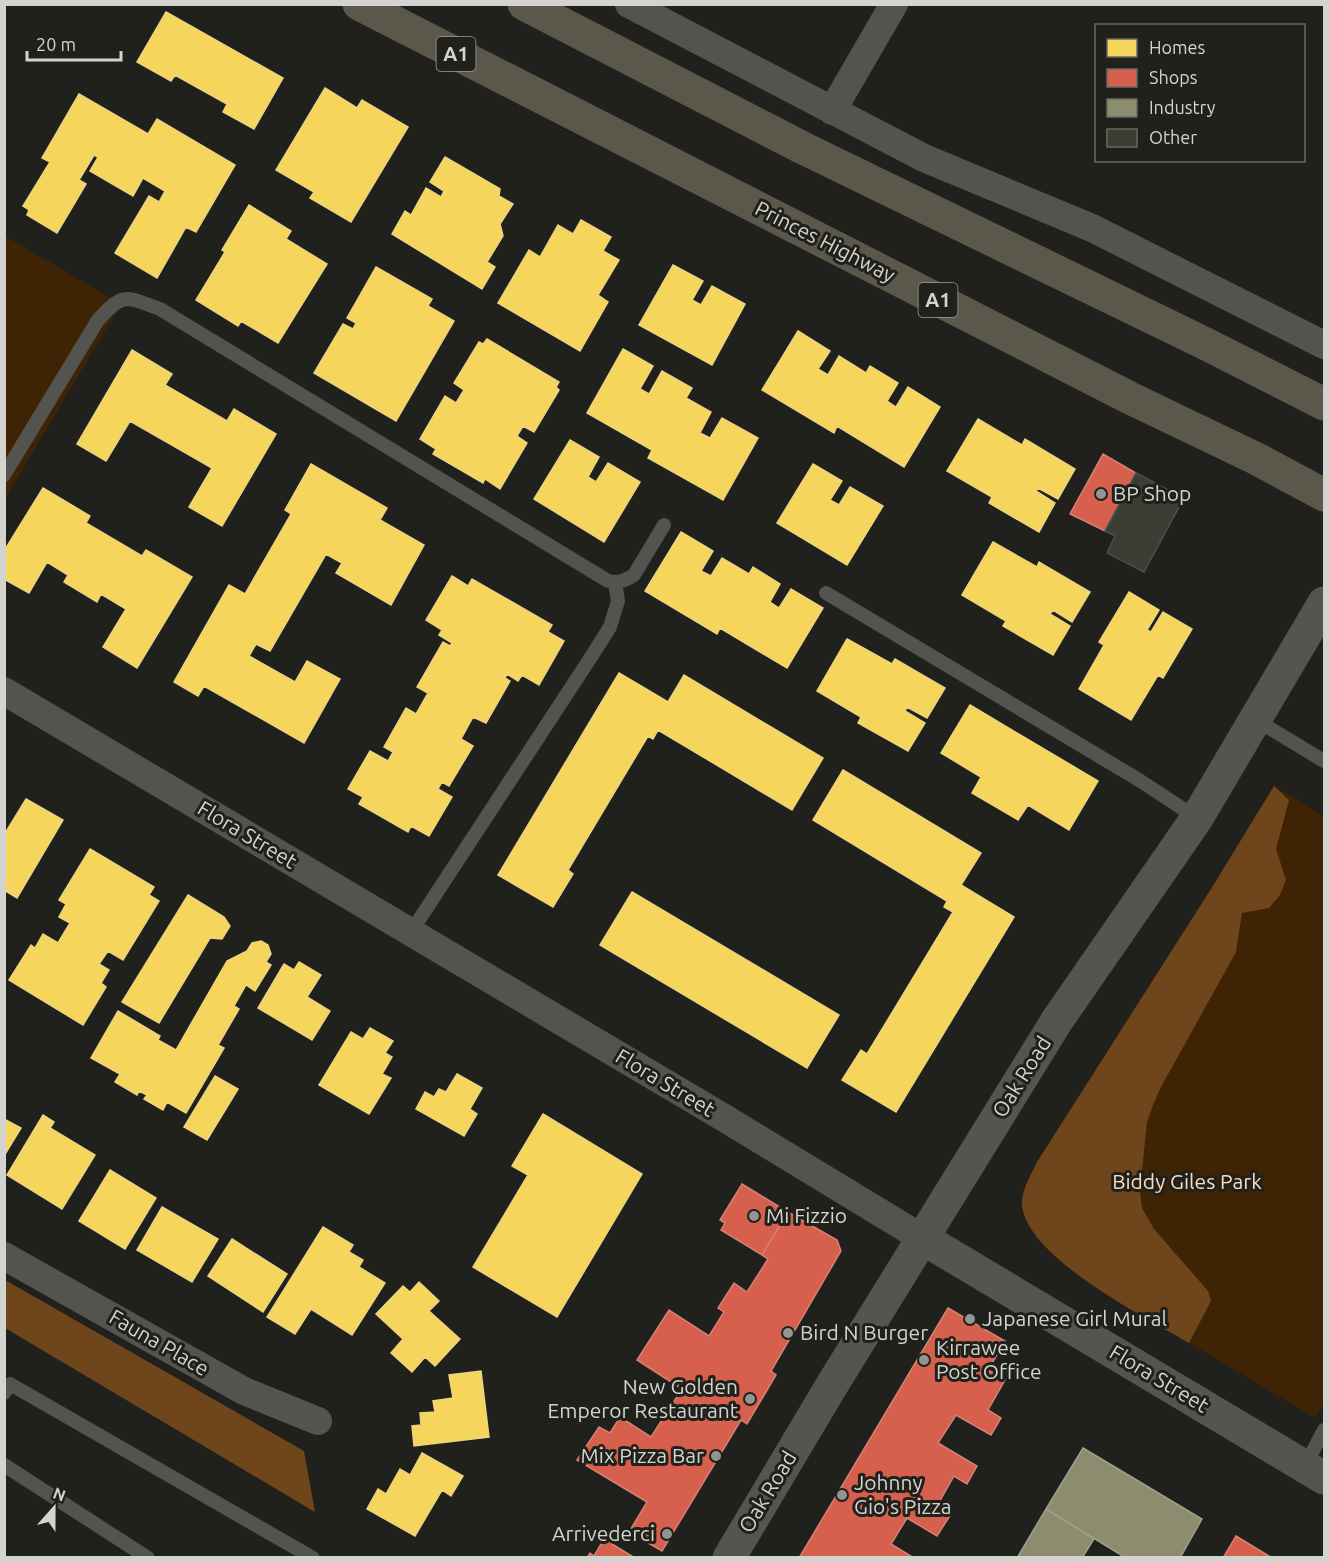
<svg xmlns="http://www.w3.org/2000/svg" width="1329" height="1562" font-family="Ubuntu,sans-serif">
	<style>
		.green { fill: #3f2305 }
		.forest { fill: #6f461c }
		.homes { fill: #f6d55c; stroke: #ecd47f; stroke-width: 1.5 }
		.shops { fill: #d6604d; stroke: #d58274; stroke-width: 1.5 }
		.industry { fill: #8c8c6e; stroke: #a1a18b; stroke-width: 1.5 }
		.building { fill: #3b3f33; stroke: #4c4c4a; stroke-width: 1.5 }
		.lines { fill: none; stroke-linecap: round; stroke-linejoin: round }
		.lane { stroke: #535350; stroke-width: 14 }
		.street { stroke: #535350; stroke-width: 28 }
		.secondary { stroke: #56544f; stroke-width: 33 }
		.highway { stroke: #5c574b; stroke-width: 33 }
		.poi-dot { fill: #949491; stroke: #21211c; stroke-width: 2 }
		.labels { text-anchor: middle; stroke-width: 6; stroke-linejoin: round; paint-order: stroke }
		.shield { fill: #21211c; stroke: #9e9e9a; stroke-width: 1.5 }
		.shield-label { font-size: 20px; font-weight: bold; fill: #d3d3d0 }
		.street-label { font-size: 21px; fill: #d3d3d0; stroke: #21211c }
		.poi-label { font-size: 21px; fill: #d3d3d0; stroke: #21211c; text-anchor: start }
		.park-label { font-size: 21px; fill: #f9dbc2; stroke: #21211c }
	</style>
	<rect width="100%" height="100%" fill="#20201d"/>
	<path class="green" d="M 5,236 L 121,304 L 5,499 Z
		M 1274,786 L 1324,816 L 1324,1403 L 1315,1418 L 1092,1285 C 1069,1269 1025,1236 1022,1206 C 1021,1191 1031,1175 1037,1162 L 1211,889 Z"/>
	<path class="forest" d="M 1274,786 L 1289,800 L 1276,849 L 1286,880 L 1280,895 L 1269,908 L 1242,913 L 1236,952 L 1161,1087 L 1153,1105 L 1147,1122 L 1140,1191 L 1142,1208 L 1154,1229 L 1208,1291 L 1211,1301 L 1189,1343 C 1148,1319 1026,1257 1022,1205 C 1021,1191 1031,1175 1037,1162 L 1211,889 Z
		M 5,1280 L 304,1451 L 315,1512 L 5,1328 Z"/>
	<path class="homes" d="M 166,12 L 283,78 L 254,129 L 223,112 L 227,104 L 175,75 L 171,81 L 137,62 Z
		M 325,88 L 357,108 L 362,100 L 408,127 L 351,222 L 310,198 L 314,192 L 276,170 Z
		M 79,94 L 148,134 L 157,119 L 235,165 L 196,232 L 186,227 L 157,278 L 115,253 L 149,196 L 159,202 L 165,191 L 143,178 L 133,196 L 90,171 L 98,157 L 94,155 L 79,180 L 86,184 L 57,233 L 27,215 L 29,210 L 23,206 L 50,162 L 42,158 Z
		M 445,157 L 500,189 L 499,196 L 513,204 L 500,224 L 503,236 L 487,262 L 495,267 L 482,289 L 392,234 L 405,211 L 411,215 L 426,188 L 441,197 L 444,191 L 430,182 Z
		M 249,205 L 291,231 L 286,239 L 327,264 L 278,343 L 241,321 L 238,326 L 196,300 L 225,252 L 222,250 Z
		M 581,220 L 611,237 L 603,251 L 619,260 L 598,295 L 608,302 L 580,351 L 498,303 L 529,250 L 540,257 L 558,225 L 573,234 Z
		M 673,265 L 703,281 L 692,300 L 701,305 L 712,286 L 745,304 L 712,365 L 639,325 Z
		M 376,267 L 432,299 L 428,306 L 454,321 L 396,421 L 314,373 L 343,324 L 353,329 L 356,323 L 347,318 Z
		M 798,331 L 830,351 L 818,369 L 828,375 L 839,356 L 866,373 L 870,366 L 898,383 L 887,401 L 896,407 L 908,387 L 940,407 L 904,467 L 837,426 L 834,433 L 762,390 Z
		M 487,339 L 559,382 L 556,387 L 559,390 L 534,432 L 523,426 L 517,436 L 527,443 L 500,489 L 485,479 L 483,483 L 433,454 L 436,449 L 420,439 L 445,396 L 456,403 L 464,390 L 454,383 L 479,342 L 483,344 Z
		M 623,349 L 653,366 L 640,389 L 649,394 L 662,371 L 692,388 L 686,398 L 711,412 L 700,433 L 710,438 L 722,418 L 758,438 L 723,500 L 648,458 L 652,450 L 587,413 Z
		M 132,350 L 172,374 L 165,385 L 227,421 L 234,409 L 276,434 L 222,526 L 189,507 L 212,468 L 130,421 L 106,461 L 77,444 Z
		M 978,419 L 1022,445 L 1025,439 L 1075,469 L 1058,499 L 1038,488 L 1036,491 L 1055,503 L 1039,532 L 989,503 L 992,497 L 947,471 Z
		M 570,440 L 599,457 L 588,477 L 596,482 L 608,463 L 640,482 L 604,542 L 534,499 Z
		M 311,464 L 387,508 L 380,520 L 424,545 L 391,605 L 336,573 L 342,563 L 326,554 L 270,651 L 256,644 L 249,656 L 295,682 L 307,661 L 340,679 L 304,743 L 204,686 L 198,696 L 174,682 L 229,585 L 245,594 L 291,514 L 285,510 Z
		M 813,464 L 842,481 L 830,500 L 839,505 L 850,487 L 883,506 L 847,565 L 777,523 Z
		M 43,488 L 90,516 L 86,523 L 142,556 L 146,550 L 192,577 L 137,668 L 103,647 L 126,609 L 101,594 L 97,602 L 64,582 L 68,575 L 47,562 L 29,593 L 4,579 L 4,551 Z
		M 681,532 L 713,551 L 701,571 L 711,576 L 722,558 L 749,574 L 753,567 L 780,584 L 770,602 L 779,608 L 791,589 L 823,608 L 787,668 L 720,628 L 717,634 L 645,591 Z
		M 993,542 L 1037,567 L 1039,562 L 1090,592 L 1072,622 L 1053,610 L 1050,614 L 1070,626 L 1053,655 L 1003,626 L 1006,621 L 962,595 Z
		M 452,576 L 468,586 L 472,579 L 552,625 L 548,632 L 564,641 L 539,685 L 522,675 L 518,681 L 507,674 L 505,678 L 510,681 L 486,723 L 473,717 L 461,739 L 473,746 L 449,786 L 442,782 L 438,789 L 452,797 L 429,836 L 411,826 L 408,832 L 359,804 L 363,797 L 348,789 L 370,751 L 388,761 L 393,752 L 384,747 L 406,708 L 416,714 L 428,693 L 417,687 L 443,642 L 450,646 L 452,643 L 439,635 L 442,630 L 426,620 Z
		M 1129,592 L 1159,610 L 1147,630 L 1151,632 L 1163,612 L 1192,629 L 1163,678 L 1158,675 L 1131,720 L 1079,689 L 1104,645 L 1099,642 Z
		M 847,639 L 892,664 L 895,659 L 945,688 L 927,718 L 907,707 L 905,711 L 925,723 L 908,751 L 858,723 L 861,717 L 817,691 Z
		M 619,673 L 668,702 L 684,675 L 823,758 L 792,810 L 658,730 L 653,739 L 648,736 L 568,870 L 573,874 L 553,907 L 498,875 Z
		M 970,705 L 1098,781 L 1069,830 L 1028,805 L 1018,820 L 972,793 L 981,777 L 941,753 Z
		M 843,770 L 981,853 L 961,885 L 1014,917 L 896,1112 L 842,1080 L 861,1050 L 867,1054 L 953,912 L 944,907 L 947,901 L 813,820 Z
		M 26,799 L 63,820 L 17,898 L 4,890 L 4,835 Z
		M 90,849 L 154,887 L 149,895 L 159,901 L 123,960 L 108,951 L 99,964 L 109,970 L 101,983 L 106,987 L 83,1025 L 9,980 L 31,945 L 35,948 L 43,934 L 58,943 L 70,923 L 59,917 L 66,904 L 59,900 Z
		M 632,892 L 839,1015 L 807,1068 L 600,945 Z
		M 188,895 L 224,917 L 230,926 L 222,939 L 210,938 L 159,1023 L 122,1002 Z
		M 261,941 L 268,945 L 271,954 L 266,962 L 271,965 L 255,991 L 246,985 L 234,1006 L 239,1009 L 218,1045 L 224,1048 L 186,1113 L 167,1102 L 163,1110 L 144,1099 L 147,1095 L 139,1091 L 137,1095 L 115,1082 L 120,1074 L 91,1058 L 118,1011 L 160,1036 L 158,1040 L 176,1050 L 227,961 L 247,951 L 252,943 Z
		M 299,962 L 321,975 L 307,997 L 330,1011 L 312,1040 L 258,1008 L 284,964 L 294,970 Z
		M 370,1028 L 393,1041 L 385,1053 L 392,1057 L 382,1074 L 391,1078 L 369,1114 L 319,1085 L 351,1032 L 363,1039 Z
		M 457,1074 L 482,1088 L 470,1109 L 477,1114 L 464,1136 L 416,1109 L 425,1092 L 434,1097 L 439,1089 L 446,1092 Z
		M 215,1076 L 238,1089 L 207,1140 L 184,1127 Z
		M 543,1114 L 642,1174 L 557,1317 L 473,1267 L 528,1175 L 512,1166 Z
		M 43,1115 L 54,1122 L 50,1128 L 95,1155 L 62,1209 L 7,1175 Z
		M 4,1119 L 21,1128 L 4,1156 Z
		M 110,1170 L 156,1198 L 125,1249 L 79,1221 Z
		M 162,1207 L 218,1239 L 192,1282 L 137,1250 Z
		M 323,1227 L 353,1245 L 349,1252 L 363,1260 L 359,1267 L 385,1283 L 352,1335 L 311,1309 L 295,1334 L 267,1317 Z
		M 232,1239 L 287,1274 L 263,1312 L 208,1276 Z
		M 419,1282 L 439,1301 L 429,1311 L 460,1339 L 435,1366 L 425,1357 L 412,1372 L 391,1353 L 403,1339 L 376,1314 L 403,1286 L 410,1292 Z
		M 481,1371 L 489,1437 L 414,1446 L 412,1426 L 421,1425 L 420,1413 L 435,1412 L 433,1401 L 453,1398 L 449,1375 Z
		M 422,1453 L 463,1476 L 451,1496 L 442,1490 L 415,1536 L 367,1509 L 378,1489 L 386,1494 L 400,1469 L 410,1475 Z"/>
	<path class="shops" d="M 1103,454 L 1136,473 L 1105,531 L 1070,514 Z
		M 742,1184 L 788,1212 L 762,1255 L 721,1230 L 725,1223 L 720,1220 Z
		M 788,1212 L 837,1240 L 841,1251 L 771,1371 L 776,1375 L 747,1424 L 741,1420 L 662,1551 L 629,1532 L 647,1502 L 577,1460 L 599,1427 L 610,1433 L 620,1417 L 651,1437 L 682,1389 L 637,1360 L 669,1310 L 709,1336 L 724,1312 L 718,1308 L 734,1283 L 747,1292 L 768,1259 L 762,1255 Z
		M 948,1308 L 1005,1341 L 988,1370 L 1005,1380 L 988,1410 L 1001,1418 L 991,1435 L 956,1415 L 938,1443 L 977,1466 L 967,1484 L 954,1476 L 937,1506 L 951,1514 L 937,1536 L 907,1518 L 891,1544 L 914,1558 L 799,1558 Z
		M 1236,1536 L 1272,1558 L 1223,1558 Z
		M 604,1539 L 635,1558 L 587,1558 L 590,1553 L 594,1556 Z"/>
	<path class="industry" d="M 1083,1448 L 1202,1519 L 1180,1558 L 1126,1558 L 1046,1509 Z
		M 1046,1509 L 1094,1539 L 1082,1558 L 1017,1558 Z"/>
	<path class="building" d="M 1136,473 L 1184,498 L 1144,572 L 1107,553 L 1115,536 L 1105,531 Z"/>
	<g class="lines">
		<path class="lane" d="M 4,475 L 98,320 C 124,291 126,297 160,309 L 608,581 C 618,583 625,581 634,575 L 664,525
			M 826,593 L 1139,780 L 1197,818
			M 1256,720 L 1324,761
			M 411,932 L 593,654 L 610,627 L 618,601 L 615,583
			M 4,1393 L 10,1384 L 313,1558
			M 4,1465 L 148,1558
			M 1305,1466 L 1324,1430"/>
		<path class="street" d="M 629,4 L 924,158 L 1092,228 L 1324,345
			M 832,111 L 894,4
			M 4,691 L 726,1119 L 922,1238
			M 4,1256 L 244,1391 L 318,1421"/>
		<path class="secondary" d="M 922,1238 L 1324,1478
			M 729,1558 L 832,1385 L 1056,1022 L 1197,818 L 1324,603"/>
		<path class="highway" d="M 359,4 L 1130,398 L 1257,459 L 1324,495
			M 524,4 L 803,148 L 1204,343 L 1324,404"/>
	</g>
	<g class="poi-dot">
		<circle cx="1101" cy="494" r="6"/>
		<circle cx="754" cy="1216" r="6"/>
		<circle cx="970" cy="1319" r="6"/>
		<circle cx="788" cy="1333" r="6"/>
		<circle cx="924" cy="1360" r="6"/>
		<circle cx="750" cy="1399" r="6"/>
		<circle cx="716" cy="1456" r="6"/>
		<circle cx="842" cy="1495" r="6"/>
		<circle cx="667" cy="1534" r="6"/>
	</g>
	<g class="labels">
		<g class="shield">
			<rect x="436.5" y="37" width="39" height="34" rx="4.5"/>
			<rect x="918.5" y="283" width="39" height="34" rx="4.5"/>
		</g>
		<g class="shield-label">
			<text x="456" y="61">A1</text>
			<text x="938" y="307">A1</text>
		</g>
		<g class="street-label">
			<text transform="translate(825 242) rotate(27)" y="7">Princes Highway</text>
			<text transform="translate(247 835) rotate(31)" y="7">Flora Street</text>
			<text transform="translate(1022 1077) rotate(-58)" y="7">Oak Road</text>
			<text transform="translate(665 1083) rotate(31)" y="7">Flora Street</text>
			<text transform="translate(159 1343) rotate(30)" y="7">Fauna Place</text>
			<text transform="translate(1159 1379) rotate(31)" y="7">Flora Street</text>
			<text transform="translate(768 1492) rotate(-59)" y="7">Oak Road</text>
		</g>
		<g class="poi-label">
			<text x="1113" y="501">BP Shop</text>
			<text x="766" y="1223">Mi Fizzio</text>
			<text x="982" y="1326">Japanese Girl Mural</text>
			<text x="800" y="1340">Bird N Burger</text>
			<text x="936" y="1355">Kirrawee<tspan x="936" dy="24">Post Office</tspan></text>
			<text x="738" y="1394" text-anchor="end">New Golden<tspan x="738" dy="24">Emperor Restaurant</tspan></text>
			<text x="704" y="1463" text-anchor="end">Mix Pizza Bar</text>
			<text x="854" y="1490">Johnny<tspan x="854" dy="24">Gio's Pizza</tspan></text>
			<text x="655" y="1541" text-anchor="end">Arrivederci</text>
		</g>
		<g class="park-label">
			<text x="1187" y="1189">Biddy Giles Park</text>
		</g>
	</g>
	<rect width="1329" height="1562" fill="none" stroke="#d3d3d0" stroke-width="12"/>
	<rect x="1095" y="24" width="210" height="138" fill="#21211c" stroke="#686864" stroke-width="1.5"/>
	<rect x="1107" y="39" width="30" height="18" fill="#f6d55c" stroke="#686864" stroke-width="1.5"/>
	<text x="1149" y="54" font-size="18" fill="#d3d3d0">Homes</text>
	<rect x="1107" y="69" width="30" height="18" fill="#d6604d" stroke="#686864" stroke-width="1.5"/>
	<text x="1149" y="84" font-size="18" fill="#d3d3d0">Shops</text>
	<rect x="1107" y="99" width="30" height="18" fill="#8c8c6e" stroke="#686864" stroke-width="1.5"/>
	<text x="1149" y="114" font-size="18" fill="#d3d3d0">Industry</text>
	<rect x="1107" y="129" width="30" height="18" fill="#3b3f33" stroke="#686864" stroke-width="1.5"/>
	<text x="1149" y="144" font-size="18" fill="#d3d3d0">Other</text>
	<g transform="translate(54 1508) rotate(21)" stroke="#21211c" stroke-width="4.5" paint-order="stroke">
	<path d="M0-4.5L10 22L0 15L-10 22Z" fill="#d3d3d0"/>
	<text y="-9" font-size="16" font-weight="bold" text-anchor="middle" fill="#d3d3d0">N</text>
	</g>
	<path d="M27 51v9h94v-9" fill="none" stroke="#d3d3d0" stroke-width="3"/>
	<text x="36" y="51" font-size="18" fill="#d3d3d0" stroke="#21211c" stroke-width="4.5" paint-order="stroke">20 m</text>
</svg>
